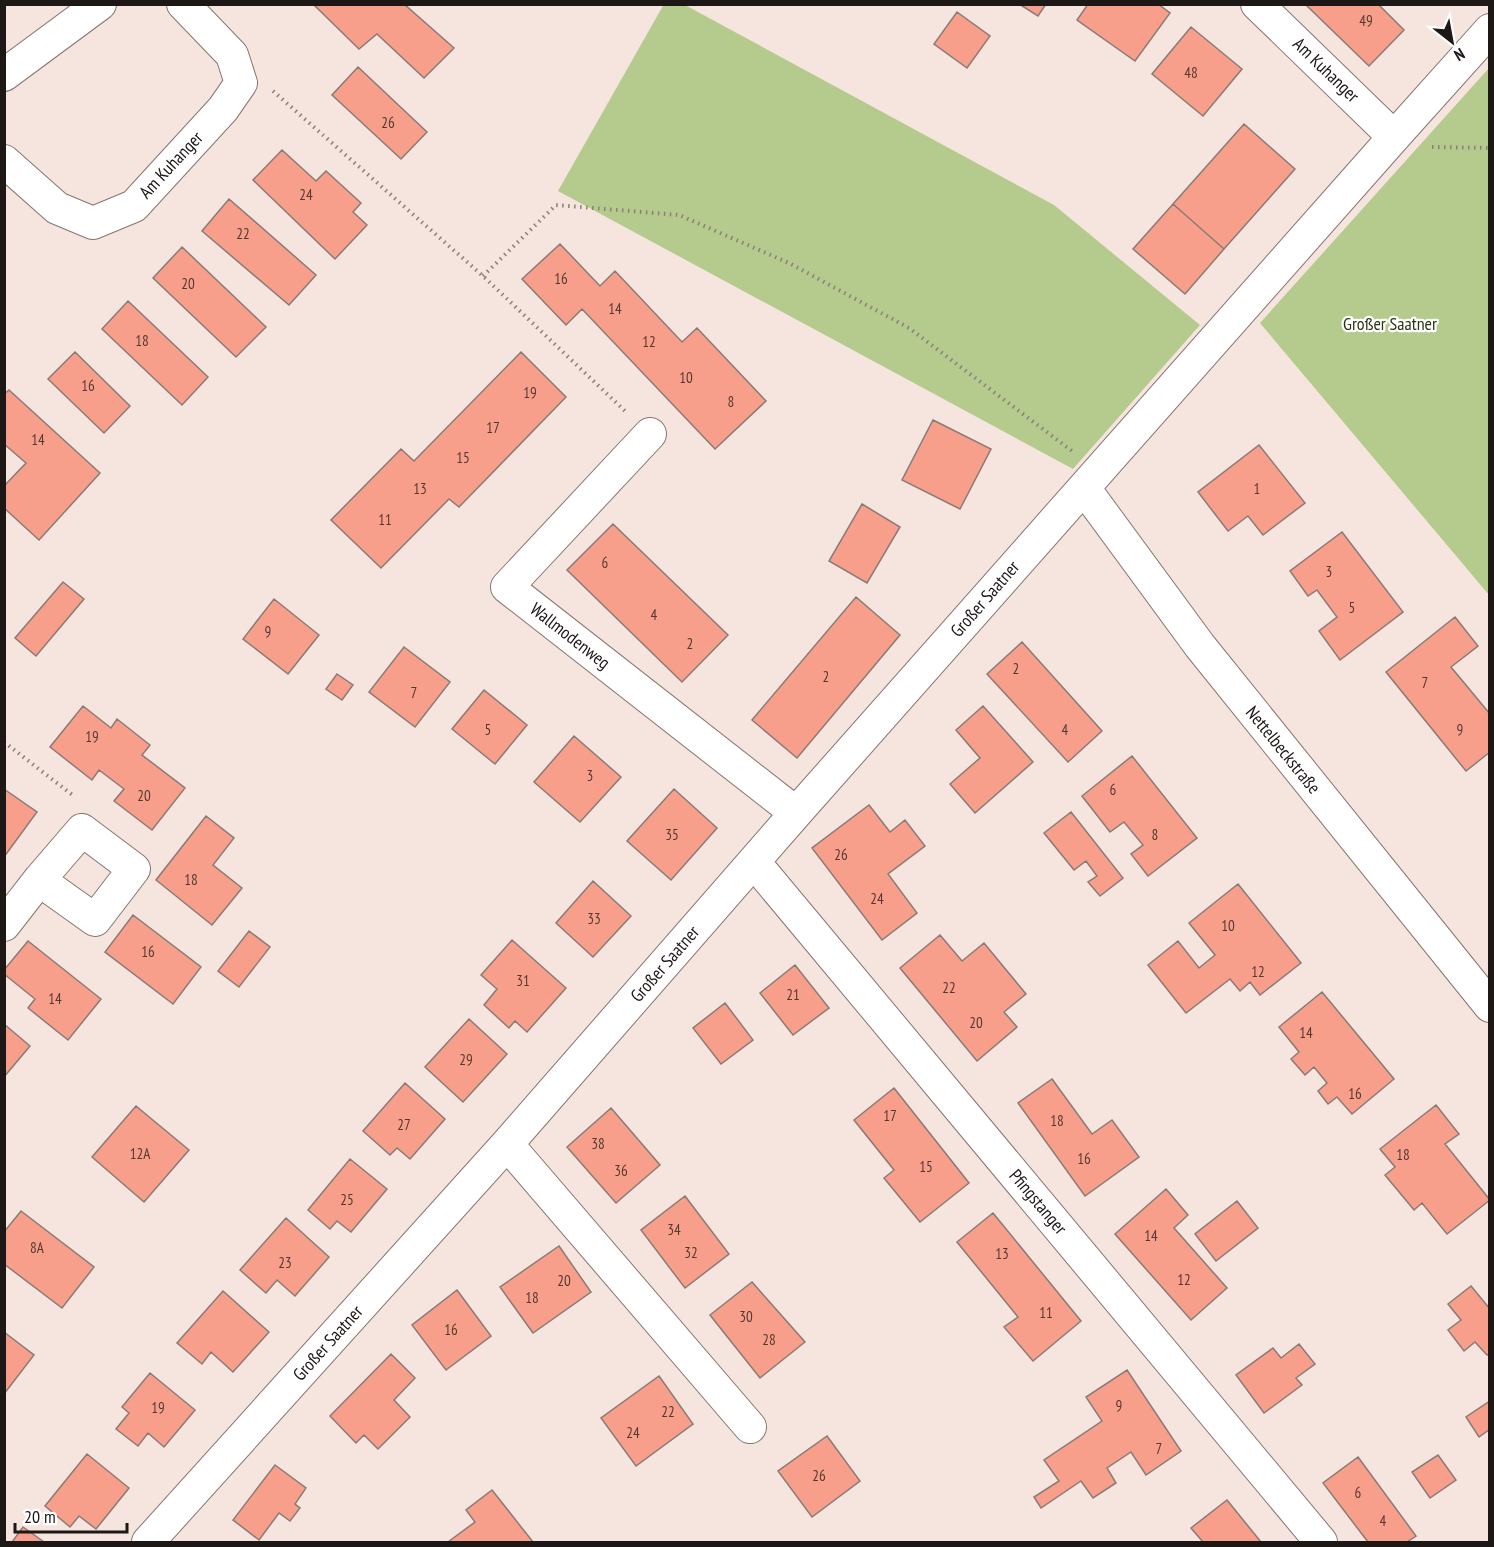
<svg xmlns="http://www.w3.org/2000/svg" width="1494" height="1547" font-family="'PT Sans Narrow',sans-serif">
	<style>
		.green { fill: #b5cb8e }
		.building { fill: #f89f8b; stroke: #8a7a76; stroke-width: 1.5 }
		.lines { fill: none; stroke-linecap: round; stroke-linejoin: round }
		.street-casing { stroke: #857670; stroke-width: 34 }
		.path { stroke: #8b7f7b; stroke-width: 4; stroke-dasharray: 1.5 4.5; stroke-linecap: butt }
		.street { stroke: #fff; stroke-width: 32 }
		.labels { text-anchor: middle; stroke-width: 4.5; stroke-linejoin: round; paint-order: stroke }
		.number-label { font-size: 15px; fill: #543932 }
		.street-label { font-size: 18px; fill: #1d1715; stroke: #fff }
		.park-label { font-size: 18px; fill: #2a3513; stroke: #fff }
	</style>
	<rect width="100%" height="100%" fill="#f6e5de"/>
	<path class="green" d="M 664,4 L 685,5 L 1054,205 L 1200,325 L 1073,469 L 558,191 Z
		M 1489,68 L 1489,595 L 1260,323 Z"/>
	<path class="building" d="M 313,4 L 404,4 L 454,48 L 424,78 L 377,34 L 359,49 Z
		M 1019,4 L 1046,4 L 1038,16 Z
		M 1088,4 L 1158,4 L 1170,13 L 1135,61 L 1077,20 Z
		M 1305,4 L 1378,4 L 1404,30 L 1369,66 Z
		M 957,12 L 990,36 L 967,68 L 934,44 Z
		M 1191,27 L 1242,69 L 1203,116 L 1152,74 Z
		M 358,67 L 427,132 L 401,159 L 332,95 Z
		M 1244,124 L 1295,169 L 1224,249 L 1173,204 Z
		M 282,150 L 316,181 L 326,171 L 361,203 L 353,212 L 367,225 L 335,259 L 253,180 Z
		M 229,199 L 316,275 L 289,305 L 202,231 Z
		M 1173,204 L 1224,249 L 1185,294 L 1133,249 Z
		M 560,244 L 600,286 L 615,271 L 682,342 L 697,328 L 766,401 L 715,449 L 582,309 L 566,325 L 522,279 Z
		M 182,247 L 266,327 L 236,357 L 153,278 Z
		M 128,301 L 208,377 L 182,405 L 102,329 Z
		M 75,352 L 130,406 L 104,433 L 48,379 Z
		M 521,352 L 566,397 L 459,507 L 449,499 L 381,568 L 331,520 L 401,449 L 414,461 Z
		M 9,390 L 100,473 L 39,540 L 4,508 L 4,486 L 26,463 L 4,444 L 4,394 Z
		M 933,420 L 991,449 L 960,509 L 902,480 Z
		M 1259,445 L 1305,503 L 1263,535 L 1248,516 L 1228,531 L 1198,492 Z
		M 862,504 L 900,527 L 867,583 L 829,561 Z
		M 613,524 L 728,635 L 682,682 L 567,570 Z
		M 1342,532 L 1403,612 L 1340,660 L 1319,631 L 1337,617 L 1317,590 L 1308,596 L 1290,571 Z
		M 63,582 L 84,599 L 36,656 L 15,638 Z
		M 856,597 L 900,635 L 797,758 L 752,720 Z
		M 274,599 L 319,635 L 288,674 L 243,639 Z
		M 1455,617 L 1478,646 L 1451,667 L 1490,714 L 1490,752 L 1466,771 L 1386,672 Z
		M 1022,642 L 1102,731 L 1068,762 L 987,674 Z
		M 404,647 L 450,682 L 415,727 L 369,692 Z
		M 337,674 L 353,685 L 342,700 L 326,689 Z
		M 484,690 L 527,725 L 495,764 L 452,729 Z
		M 83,706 L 111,728 L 117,719 L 150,745 L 142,755 L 185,788 L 152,830 L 114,801 L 124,789 L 99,770 L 92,780 L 50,747 Z
		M 983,706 L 1033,762 L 975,813 L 950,784 L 980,758 L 956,730 Z
		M 574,736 L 621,777 L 580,822 L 534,782 Z
		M 1132,756 L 1197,838 L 1148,876 L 1131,854 L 1143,845 L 1124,822 L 1110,832 L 1082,796 Z
		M 4,789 L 37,812 L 4,857 Z
		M 674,789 L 717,828 L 671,880 L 627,841 Z
		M 869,805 L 890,832 L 905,820 L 925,846 L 888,874 L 917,913 L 882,940 L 812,848 Z
		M 1071,812 L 1123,878 L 1100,896 L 1088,882 L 1097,876 L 1086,861 L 1074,870 L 1044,833 Z
		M 206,816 L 234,838 L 213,865 L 242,888 L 212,925 L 156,880 Z
		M 593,881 L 631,916 L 593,957 L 556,923 Z
		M 1238,884 L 1301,963 L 1260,995 L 1250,982 L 1240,991 L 1230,979 L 1186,1013 L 1148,965 L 1178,941 L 1199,968 L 1215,955 L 1189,923 Z
		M 133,915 L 201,967 L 173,1004 L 105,952 Z
		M 249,931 L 270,947 L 239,987 L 218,971 Z
		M 940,935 L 962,961 L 984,943 L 1026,994 L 1004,1012 L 1017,1027 L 977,1061 L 900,968 Z
		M 512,940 L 566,988 L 527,1032 L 515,1021 L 509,1028 L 484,1005 L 497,989 L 481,975 Z
		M 28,941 L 101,999 L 68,1040 L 28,1008 L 35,999 L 4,974 L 4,970 Z
		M 795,965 L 829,1008 L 793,1035 L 760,993 Z
		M 1322,992 L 1394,1079 L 1352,1114 L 1337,1097 L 1328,1104 L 1318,1091 L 1327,1083 L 1314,1067 L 1305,1075 L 1291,1059 L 1299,1052 L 1279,1027 Z
		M 725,1003 L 753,1040 L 721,1064 L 693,1028 Z
		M 469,1019 L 507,1054 L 463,1102 L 425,1067 Z
		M 4,1024 L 30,1046 L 4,1077 Z
		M 1052,1079 L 1092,1134 L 1112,1120 L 1139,1157 L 1085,1196 L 1018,1103 Z
		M 405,1083 L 445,1119 L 410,1159 L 397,1148 L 390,1155 L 363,1131 Z
		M 894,1088 L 969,1183 L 920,1222 L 884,1178 L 894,1170 L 854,1120 Z
		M 1436,1105 L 1459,1134 L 1445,1144 L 1490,1200 L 1447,1234 L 1422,1203 L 1414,1210 L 1385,1175 L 1395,1167 L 1380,1149 Z
		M 136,1106 L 189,1150 L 144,1202 L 92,1157 Z
		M 611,1108 L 660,1165 L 616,1203 L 567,1147 Z
		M 350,1159 L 387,1189 L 351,1232 L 337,1221 L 330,1229 L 308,1210 Z
		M 1166,1189 L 1188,1215 L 1174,1228 L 1227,1288 L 1191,1320 L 1115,1234 Z
		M 685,1196 L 729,1254 L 685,1288 L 641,1230 Z
		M 1237,1201 L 1258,1228 L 1216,1261 L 1195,1234 Z
		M 21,1211 L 94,1267 L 62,1308 L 4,1264 L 4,1232 Z
		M 993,1213 L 1081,1321 L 1033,1361 L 1004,1327 L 1018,1317 L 957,1242 Z
		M 286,1218 L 329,1257 L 295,1296 L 277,1280 L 266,1293 L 240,1270 Z
		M 559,1246 L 591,1292 L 533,1333 L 500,1287 Z
		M 752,1282 L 805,1342 L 760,1378 L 710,1315 Z
		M 1471,1286 L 1490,1309 L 1490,1353 L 1487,1355 L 1475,1342 L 1464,1351 L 1448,1330 L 1461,1320 L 1448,1304 Z
		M 457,1290 L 491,1336 L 446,1370 L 412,1325 Z
		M 223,1291 L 269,1332 L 233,1372 L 211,1352 L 202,1364 L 177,1343 Z
		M 4,1332 L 34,1355 L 4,1394 Z
		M 1299,1344 L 1315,1364 L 1296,1378 L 1302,1385 L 1264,1413 L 1236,1375 L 1273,1348 L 1281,1358 Z
		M 391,1354 L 415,1378 L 394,1400 L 410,1417 L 378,1449 L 364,1435 L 356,1443 L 330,1416 Z
		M 1127,1370 L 1181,1451 L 1146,1475 L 1131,1452 L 1107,1468 L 1116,1483 L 1093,1498 L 1081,1481 L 1041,1508 L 1034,1497 L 1059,1481 L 1044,1460 L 1102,1421 L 1086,1397 Z
		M 150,1373 L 195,1410 L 164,1447 L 148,1433 L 138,1446 L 116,1429 L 129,1413 L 122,1407 Z
		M 659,1376 L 693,1424 L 636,1466 L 601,1418 Z
		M 1490,1401 L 1490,1429 L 1479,1437 L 1466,1417 Z
		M 827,1436 L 860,1481 L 812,1517 L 778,1471 Z
		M 87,1454 L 129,1488 L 96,1529 L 79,1516 L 70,1527 L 45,1506 Z
		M 1438,1455 L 1456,1480 L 1430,1498 L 1412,1472 Z
		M 1358,1457 L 1416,1536 L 1407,1542 L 1368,1542 L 1323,1483 Z
		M 275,1465 L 306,1488 L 295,1504 L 300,1508 L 290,1521 L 279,1513 L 259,1540 L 233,1520 Z
		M 492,1490 L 533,1542 L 448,1542 L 475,1522 L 466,1510 Z
		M 1227,1500 L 1261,1542 L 1203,1542 L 1191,1528 Z
		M 23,1527 L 44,1542 L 12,1542 Z"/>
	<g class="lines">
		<defs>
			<path id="street" d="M 1257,4 L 1394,137
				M 4,75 L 100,4
				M 4,161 L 57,208 L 93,223 L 134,206 L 223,109 L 241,83 L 232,55 L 183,4
				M 650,434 L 507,587 L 796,813
				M 1084,488 L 1200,646 L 1490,1006
				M 754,862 L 1321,1542
				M 4,925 L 39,880 L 82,830 L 134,869 L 95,920 L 39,880
				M 507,1144 L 750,1427
				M 148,1542 L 507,1144 L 796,813 L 1394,137 L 1490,30"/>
		</defs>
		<use href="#street" class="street-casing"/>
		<path class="path" d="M 273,91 L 483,276 L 625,411
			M 1432,147 L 1490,148
			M 483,276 L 556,205 L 679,215 L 789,263 L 909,328 L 1072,451
			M 4,742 L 75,797"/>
		<use href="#street" class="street"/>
	</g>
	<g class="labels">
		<g class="number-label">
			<text x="1366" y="26">49</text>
			<text x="1191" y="78">48</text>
			<text x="388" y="128">26</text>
			<text x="306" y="200">24</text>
			<text x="243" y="239">22</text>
			<text x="561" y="284">16</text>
			<text x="188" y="289">20</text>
			<text x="615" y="314">14</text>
			<text x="142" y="346">18</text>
			<text x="649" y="347">12</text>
			<text x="686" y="383">10</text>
			<text x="88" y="391">16</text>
			<text x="530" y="398">19</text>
			<text x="731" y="407">8</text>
			<text x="493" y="433">17</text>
			<text x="38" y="445">14</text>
			<text x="463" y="463">15</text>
			<text x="420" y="494">13</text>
			<text x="1257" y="494">1</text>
			<text x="385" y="525">11</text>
			<text x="605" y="568">6</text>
			<text x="1329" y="577">3</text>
			<text x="1352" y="613">5</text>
			<text x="654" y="620">4</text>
			<text x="268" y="637">9</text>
			<text x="690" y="649">2</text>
			<text x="1016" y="674">2</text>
			<text x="826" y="682">2</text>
			<text x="1425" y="688">7</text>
			<text x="414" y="698">7</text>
			<text x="488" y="735">5</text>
			<text x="1065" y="735">4</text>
			<text x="1460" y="735">9</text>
			<text x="92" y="742">19</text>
			<text x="590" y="781">3</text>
			<text x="1113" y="795">6</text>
			<text x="144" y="801">20</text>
			<text x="672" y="840">35</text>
			<text x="1155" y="840">8</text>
			<text x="841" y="860">26</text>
			<text x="191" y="885">18</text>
			<text x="877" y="904">24</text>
			<text x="594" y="924">33</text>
			<text x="1228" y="931">10</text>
			<text x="148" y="957">16</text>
			<text x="1258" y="977">12</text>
			<text x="523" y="986">31</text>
			<text x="949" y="993">22</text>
			<text x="793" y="1000">21</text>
			<text x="55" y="1004">14</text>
			<text x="976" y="1028">20</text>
			<text x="1306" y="1038">14</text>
			<text x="466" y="1065">29</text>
			<text x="1355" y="1099">16</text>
			<text x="890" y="1121">17</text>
			<text x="1057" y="1126">18</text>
			<text x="404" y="1130">27</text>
			<text x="598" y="1149">38</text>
			<text x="140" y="1159">12A</text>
			<text x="1403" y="1160">18</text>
			<text x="1084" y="1164">16</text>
			<text x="926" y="1172">15</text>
			<text x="621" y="1176">36</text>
			<text x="347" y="1205">25</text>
			<text x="674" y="1235">34</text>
			<text x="1151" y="1241">14</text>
			<text x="37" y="1253">8A</text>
			<text x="691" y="1258">32</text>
			<text x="1002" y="1259">13</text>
			<text x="285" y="1268">23</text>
			<text x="1184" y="1285">12</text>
			<text x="564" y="1286">20</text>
			<text x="532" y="1303">18</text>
			<text x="1046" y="1318">11</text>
			<text x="746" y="1322">30</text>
			<text x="451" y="1335">16</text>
			<text x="769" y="1345">28</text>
			<text x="1119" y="1411">9</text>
			<text x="158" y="1413">19</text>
			<text x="668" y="1417">22</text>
			<text x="633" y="1438">24</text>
			<text x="1159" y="1454">7</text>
			<text x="819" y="1481">26</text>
			<text x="1358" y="1498">6</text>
			<text x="1383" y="1526">4</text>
		</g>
		<g class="street-label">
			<text transform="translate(1326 70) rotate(44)" y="6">Am Kuhanger</text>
			<text transform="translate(171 165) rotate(-47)" y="6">Am Kuhanger</text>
			<text transform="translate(985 599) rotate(-49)" y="6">Großer Saatner</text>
			<text transform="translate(570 636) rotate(38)" y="6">Wallmodenweg</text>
			<text transform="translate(1283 750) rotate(51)" y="6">Nettelbeckstraße</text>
			<text transform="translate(665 964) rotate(-49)" y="6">Großer Saatner</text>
			<text transform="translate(1038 1202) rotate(50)" y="6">Pfingstanger</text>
			<text transform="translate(328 1343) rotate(-48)" y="6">Großer Saatner</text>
		</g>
		<g class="park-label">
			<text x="1390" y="330">Großer Saatner</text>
		</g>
	</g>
	<rect width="1494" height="1547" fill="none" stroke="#1d1715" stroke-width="12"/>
	<g transform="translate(1452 42) rotate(149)" stroke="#ffffff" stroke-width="4.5" paint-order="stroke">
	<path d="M0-4.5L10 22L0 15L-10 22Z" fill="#1d1715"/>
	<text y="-9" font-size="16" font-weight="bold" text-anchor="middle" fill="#1d1715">N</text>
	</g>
	<path d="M15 1523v9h112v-9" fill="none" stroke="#1d1715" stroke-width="3"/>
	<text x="24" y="1523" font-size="18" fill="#1d1715" stroke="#ffffff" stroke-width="4.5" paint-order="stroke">20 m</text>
</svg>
